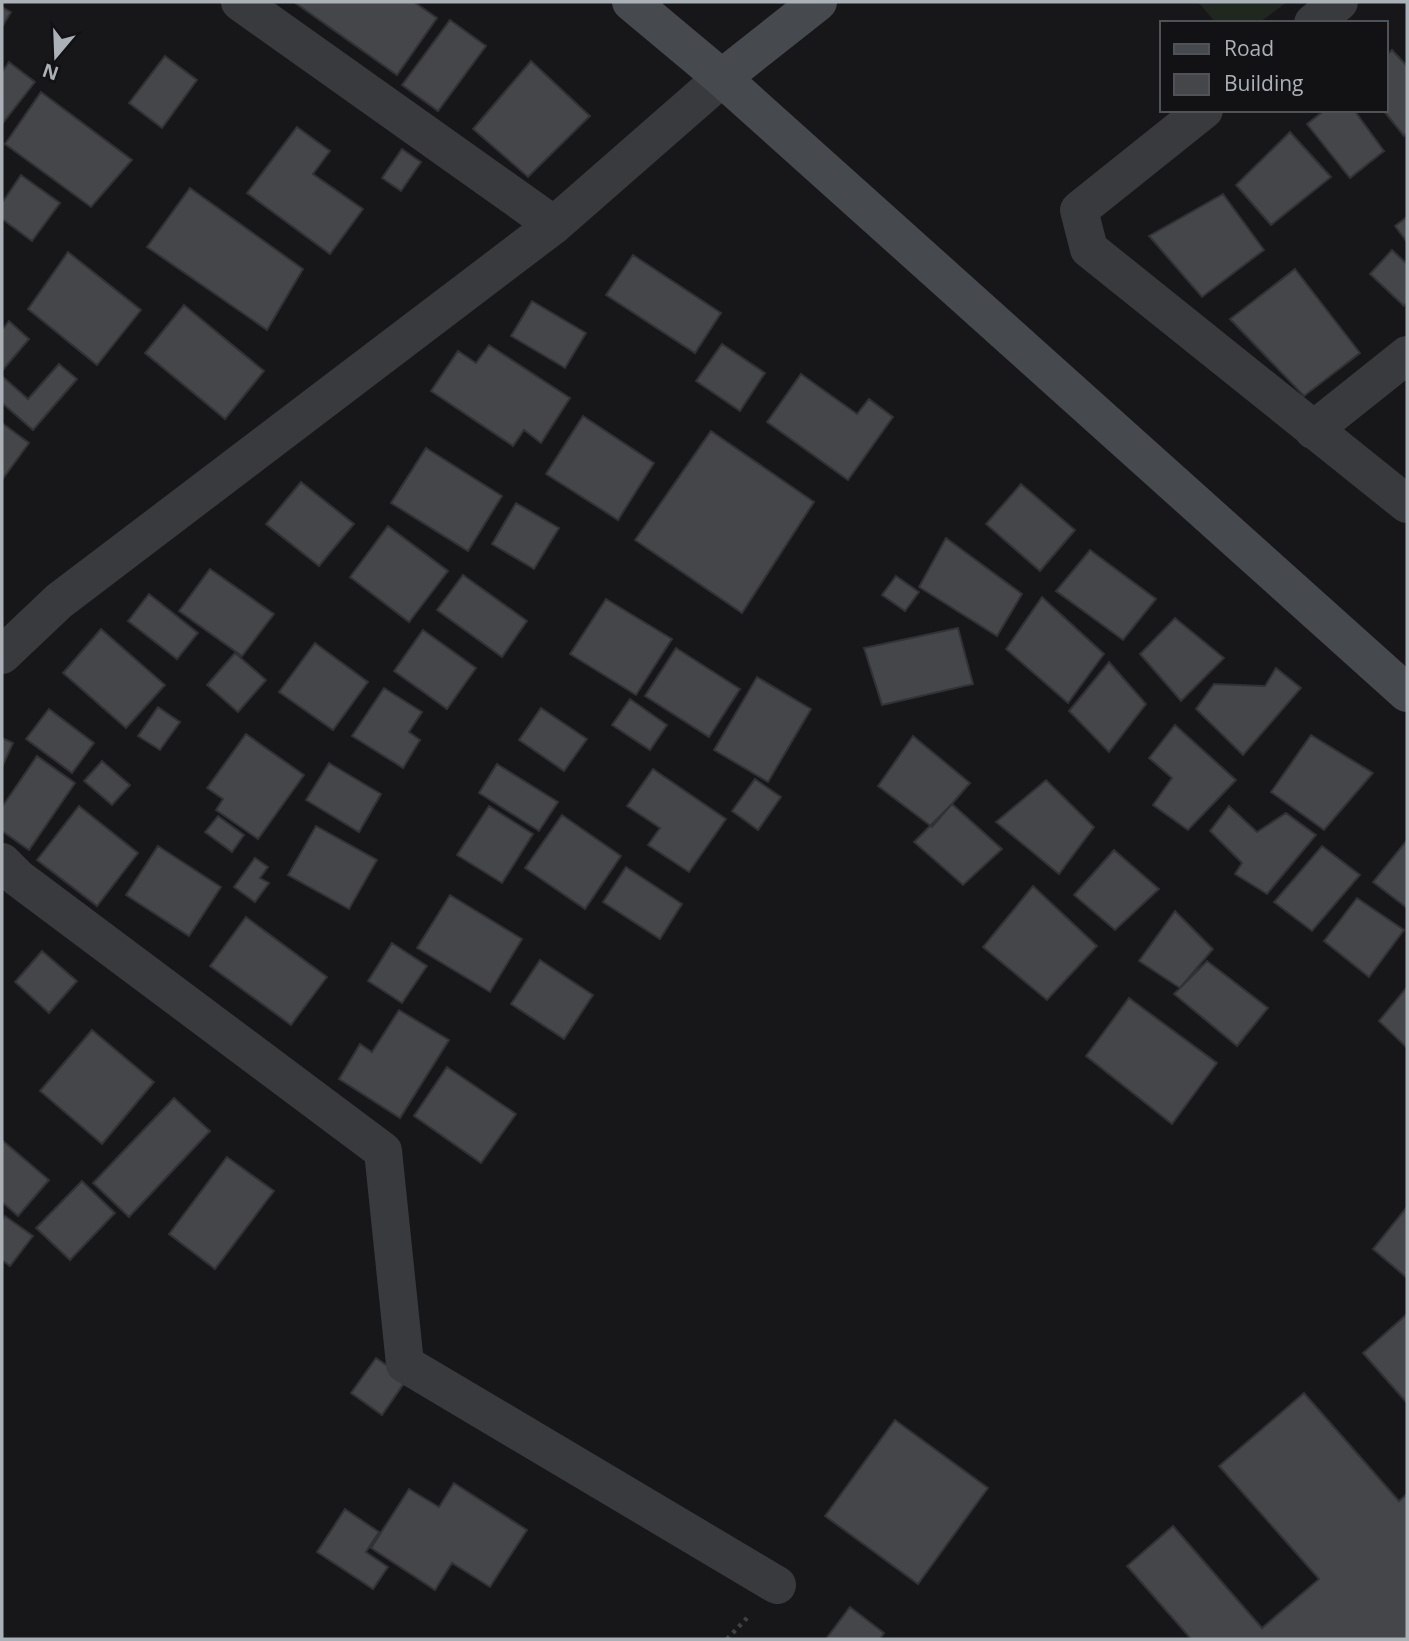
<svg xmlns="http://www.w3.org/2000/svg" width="1409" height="1641" font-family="'Open Sans',sans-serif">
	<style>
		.green { fill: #20271f }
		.building { fill: #444649; stroke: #313235; stroke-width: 2 }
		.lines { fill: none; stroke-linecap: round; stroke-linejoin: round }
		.path { stroke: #3e4245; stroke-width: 4.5; stroke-dasharray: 3.5 5; stroke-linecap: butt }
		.street { stroke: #383a3e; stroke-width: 38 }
		.secondary { stroke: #464a4e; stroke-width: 38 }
	</style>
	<rect width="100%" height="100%" fill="#171719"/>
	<path class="green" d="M 1198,2 L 1287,2 L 1259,23 L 1216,23 Z"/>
	<path class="building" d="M 294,2 L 414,2 L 437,18 L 397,75 Z
		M 2,7 L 11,12 L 2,27 Z
		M 450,20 L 486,46 L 438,111 L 402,85 Z
		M 1392,50 L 1407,66 L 1407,133 L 1404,136 L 1383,110 L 1386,110 L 1386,56 Z
		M 165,56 L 197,80 L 162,128 L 129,103 Z
		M 531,61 L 590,116 L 528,177 L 473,129 Z
		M 9,62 L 35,82 L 2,124 L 2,72 Z
		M 41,92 L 132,160 L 91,207 L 5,144 Z
		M 1325,110 L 1354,110 L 1384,151 L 1350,178 L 1307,124 Z
		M 297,127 L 330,151 L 313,174 L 363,209 L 330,254 L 247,193 Z
		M 1290,132 L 1331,177 L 1271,225 L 1236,185 Z
		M 402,149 L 421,162 L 401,191 L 382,178 Z
		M 21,175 L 60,203 L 32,241 L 2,219 L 2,203 Z
		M 190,188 L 303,269 L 267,330 L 147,247 Z
		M 1223,194 L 1264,250 L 1202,297 L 1149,236 Z
		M 1407,217 L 1407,242 L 1395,226 Z
		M 1392,250 L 1407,264 L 1407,302 L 1404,306 L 1370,274 Z
		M 68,252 L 141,310 L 97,365 L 28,309 Z
		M 633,255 L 721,313 L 695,353 L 606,295 Z
		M 1295,269 L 1360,353 L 1304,396 L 1230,319 Z
		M 532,301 L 586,333 L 565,368 L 511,336 Z
		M 184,305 L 264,371 L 225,419 L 145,353 Z
		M 9,321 L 29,339 L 2,371 L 2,330 Z
		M 722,344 L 765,373 L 740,411 L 696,381 Z
		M 489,345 L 570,398 L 541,443 L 524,430 L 513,446 L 431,391 L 458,351 L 476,363 Z
		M 59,364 L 77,379 L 33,430 L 2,403 L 2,376 L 28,399 Z
		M 801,374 L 857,414 L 869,399 L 893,417 L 848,480 L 767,422 Z
		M 583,416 L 654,463 L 618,520 L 546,474 Z
		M 2,423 L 29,443 L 2,480 Z
		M 711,431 L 814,502 L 742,613 L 635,540 Z
		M 426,448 L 502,496 L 468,551 L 391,503 Z
		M 301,482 L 354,524 L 319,566 L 266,524 Z
		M 1021,484 L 1075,530 L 1040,571 L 986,524 Z
		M 516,503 L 559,528 L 534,569 L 492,544 Z
		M 388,526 L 448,571 L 409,622 L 350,577 Z
		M 946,538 L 1022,594 L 997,636 L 919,587 Z
		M 1090,550 L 1156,599 L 1123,640 L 1056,591 Z
		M 210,569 L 274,614 L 242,656 L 179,611 Z
		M 463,575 L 527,621 L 502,657 L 437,610 Z
		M 896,576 L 919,592 L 905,611 L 882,595 Z
		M 149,594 L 198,633 L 177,659 L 128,621 Z
		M 1042,597 L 1104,654 L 1068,703 L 1006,649 Z
		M 606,599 L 672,639 L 636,695 L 570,654 Z
		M 1175,618 L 1224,658 L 1181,701 L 1140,654 Z
		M 958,628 L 973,684 L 882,705 L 864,648 Z
		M 101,629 L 165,685 L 126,728 L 63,673 Z
		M 423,630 L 476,668 L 447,709 L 394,671 Z
		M 315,643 L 368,682 L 333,730 L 279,692 Z
		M 676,648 L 740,689 L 709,737 L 645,696 Z
		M 235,653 L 266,680 L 238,712 L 207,685 Z
		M 1109,662 L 1146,704 L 1109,752 L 1069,711 Z
		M 1276,668 L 1301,688 L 1243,755 L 1196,709 L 1214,684 L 1265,686 Z
		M 757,677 L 811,709 L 768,782 L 714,750 Z
		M 384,688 L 422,712 L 409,732 L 420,740 L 403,768 L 352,736 Z
		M 630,699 L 667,725 L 650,750 L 612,725 Z
		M 158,707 L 180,722 L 160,750 L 138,736 Z
		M 541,708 L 587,739 L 564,771 L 519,740 Z
		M 49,709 L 94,743 L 72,773 L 26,739 Z
		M 1175,725 L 1236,780 L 1188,830 L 1153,805 L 1172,778 L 1149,758 Z
		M 246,734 L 304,775 L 258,839 L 216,810 L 223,799 L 207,788 Z
		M 1311,735 L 1373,773 L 1324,830 L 1271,792 Z
		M 913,736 L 970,783 L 932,827 L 878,786 Z
		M 2,738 L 13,743 L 2,767 Z
		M 37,756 L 75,783 L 29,850 L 2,831 L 2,807 Z
		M 102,761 L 130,785 L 112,805 L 84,781 Z
		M 329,763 L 381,794 L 359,832 L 306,800 Z
		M 497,764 L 558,802 L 539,831 L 479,793 Z
		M 653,769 L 726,819 L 689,872 L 648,845 L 660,828 L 627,806 Z
		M 755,779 L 781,797 L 758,830 L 732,811 Z
		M 1046,780 L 1094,827 L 1059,874 L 996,822 Z
		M 952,804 L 1002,849 L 963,885 L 914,842 Z
		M 79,806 L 138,853 L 97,906 L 37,860 Z
		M 489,806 L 533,834 L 502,883 L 457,855 Z
		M 1229,806 L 1257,832 L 1286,813 L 1316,835 L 1267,894 L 1235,874 L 1242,863 L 1210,831 Z
		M 562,815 L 621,856 L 585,909 L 525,868 Z
		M 218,816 L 244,835 L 232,852 L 205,832 Z
		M 316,826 L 377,860 L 349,909 L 288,875 Z
		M 1407,840 L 1407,908 L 1373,882 Z
		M 158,846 L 221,887 L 189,936 L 126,895 Z
		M 1322,846 L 1360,875 L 1312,931 L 1274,902 Z
		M 1114,850 L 1159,889 L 1115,930 L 1074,895 Z
		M 255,858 L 268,867 L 260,878 L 269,883 L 255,902 L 234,887 Z
		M 626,867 L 682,904 L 660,939 L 603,902 Z
		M 1033,886 L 1097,946 L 1047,1000 L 983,947 Z
		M 450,895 L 522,939 L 490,992 L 417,948 Z
		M 1357,898 L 1404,930 L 1369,977 L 1324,941 Z
		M 1175,911 L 1213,949 L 1180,988 L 1139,961 Z
		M 246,917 L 327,977 L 291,1025 L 210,966 Z
		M 392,943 L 427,966 L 402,1003 L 368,981 Z
		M 42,951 L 77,981 L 49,1013 L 15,982 Z
		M 540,960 L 593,995 L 564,1039 L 511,1004 Z
		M 1207,961 L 1268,1008 L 1237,1046 L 1174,994 Z
		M 1407,987 L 1407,1048 L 1379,1021 Z
		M 1129,998 L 1217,1063 L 1172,1124 L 1086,1056 Z
		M 399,1010 L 449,1040 L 400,1118 L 339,1079 L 360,1044 L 372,1052 Z
		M 92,1030 L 154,1082 L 102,1144 L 40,1091 Z
		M 447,1067 L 516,1114 L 481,1163 L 414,1116 Z
		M 174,1098 L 210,1131 L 129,1217 L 93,1183 Z
		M 2,1140 L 49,1180 L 18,1216 L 2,1202 Z
		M 227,1157 L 274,1191 L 215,1269 L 169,1234 Z
		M 82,1181 L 115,1213 L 70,1260 L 36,1228 Z
		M 1406,1208 L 1407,1209 L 1407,1278 L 1373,1249 Z
		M 5,1216 L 33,1236 L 10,1266 L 2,1260 L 2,1220 Z
		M 1407,1314 L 1407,1403 L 1363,1353 Z
		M 376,1358 L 407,1379 L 382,1415 L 351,1393 Z
		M 1304,1393 L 1399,1501 L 1407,1494 L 1407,1639 L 1191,1639 L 1127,1566 L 1173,1526 L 1262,1628 L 1319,1579 L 1219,1466 Z
		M 895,1420 L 988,1488 L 918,1584 L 825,1516 Z
		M 454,1483 L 527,1530 L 490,1587 L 452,1563 L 435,1590 L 371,1548 L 409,1489 L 439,1507 Z
		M 345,1509 L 379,1532 L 366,1552 L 388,1567 L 373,1589 L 317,1552 Z
		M 850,1607 L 884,1633 L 880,1639 L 826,1639 Z"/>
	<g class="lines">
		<path class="path" d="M 727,1639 L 748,1617"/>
		<path class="street" d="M 240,2 L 554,225
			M 1313,23 L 1339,2
			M 1204,110 L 1079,210 L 1089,249 L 1407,504
			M 1313,430 L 1407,355
			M 2,655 L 59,601 L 554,225 L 722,78
			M 2,862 L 18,878 L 383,1151 L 405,1364 L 777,1585"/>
		<path class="secondary" d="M 631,2 L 722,78 L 1407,693
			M 722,78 L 818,2"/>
	</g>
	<rect width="1409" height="1641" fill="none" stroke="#aab2b8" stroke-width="7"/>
	<rect x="1160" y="21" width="228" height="91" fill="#121214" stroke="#4f5256" stroke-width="2"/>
	<rect x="1174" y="44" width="35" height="10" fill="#464a4e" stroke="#4f5256" stroke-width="2"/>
	<text x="1224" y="56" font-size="21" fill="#aab2b8">Road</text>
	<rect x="1174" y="74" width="35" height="21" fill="#444649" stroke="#4f5256" stroke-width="2"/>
	<text x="1224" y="91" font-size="21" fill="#aab2b8">Building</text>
	<g transform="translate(56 56) rotate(199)" stroke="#121214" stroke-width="5" paint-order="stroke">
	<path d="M0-5L12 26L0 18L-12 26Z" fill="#aab2b8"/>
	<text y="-10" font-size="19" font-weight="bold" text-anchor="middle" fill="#aab2b8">N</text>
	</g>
</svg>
